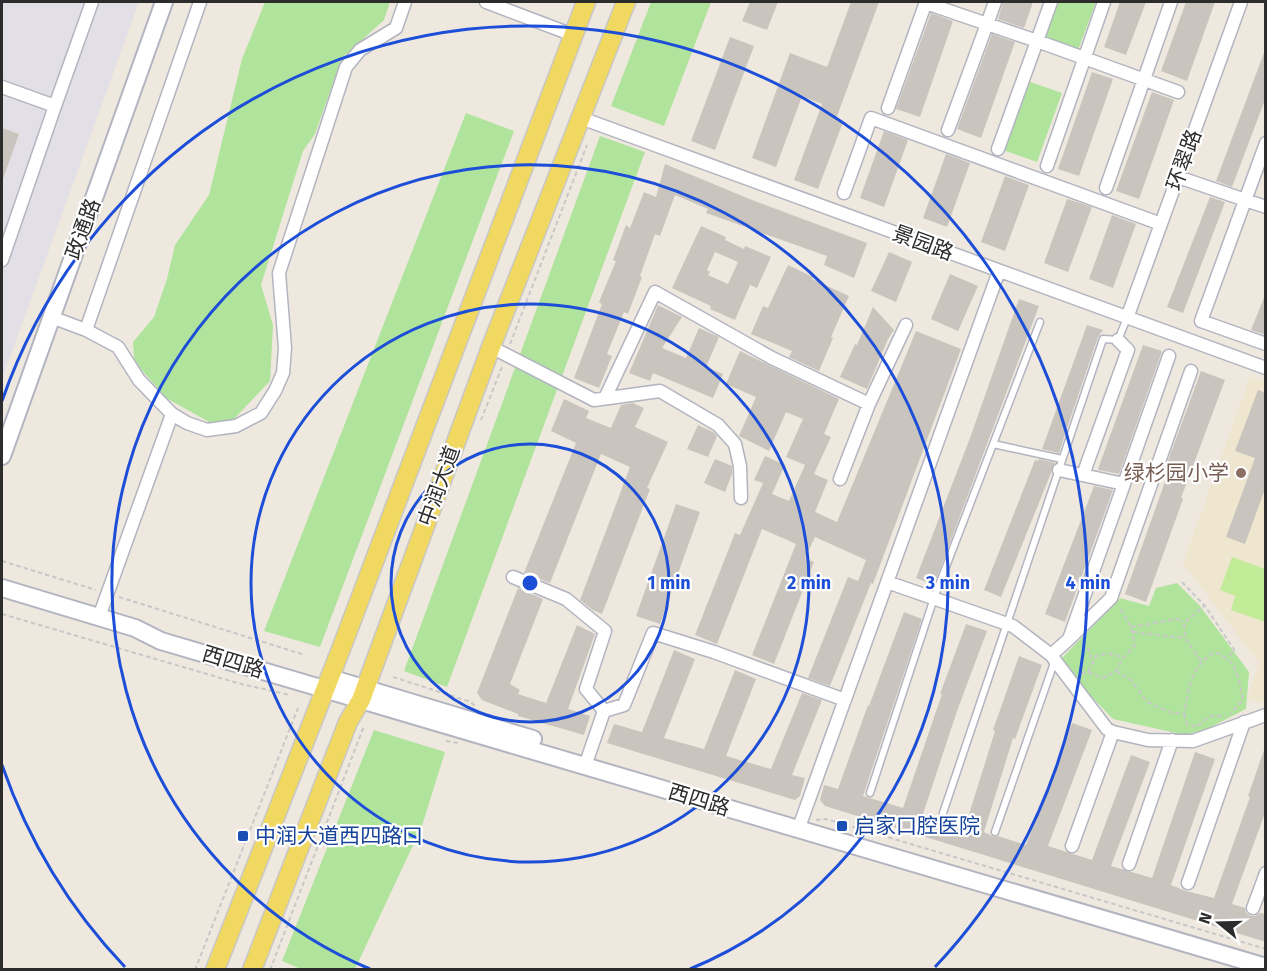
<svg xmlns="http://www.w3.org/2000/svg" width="1267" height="971" font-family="'Fira Sans','Noto Sans SC',sans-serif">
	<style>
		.industrial { fill: #e2dfe6 }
		.education { fill: #efe6cf }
		.green { fill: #b0e49c }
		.pitch { fill: #c2eb98 }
		.building { fill: #c9c5be; fill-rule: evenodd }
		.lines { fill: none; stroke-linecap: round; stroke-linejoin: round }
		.lane-casing { stroke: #b2b4c0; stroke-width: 9 }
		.street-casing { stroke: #b2b4c0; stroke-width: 15 }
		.secondary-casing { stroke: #b2b4c0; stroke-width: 20 }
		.primary-casing { stroke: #c8c8c8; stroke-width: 21 }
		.path { stroke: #c8c8c8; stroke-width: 2; stroke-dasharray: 4.5 3; stroke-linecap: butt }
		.lane { stroke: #fff; stroke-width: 6 }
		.street { stroke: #fff; stroke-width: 12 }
		.secondary { stroke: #fff; stroke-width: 16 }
		.primary { stroke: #f1d861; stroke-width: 18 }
		.ring { fill: none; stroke: #1d4ed8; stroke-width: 3 }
		.education-dot { fill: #8d6e63; stroke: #fff; stroke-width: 2 }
		.transit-dot { fill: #1a4fb4; stroke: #fff; stroke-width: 2 }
		.labels { text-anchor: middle; stroke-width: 4.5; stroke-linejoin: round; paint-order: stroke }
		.street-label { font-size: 21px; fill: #2c2c2c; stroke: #fff }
		.education-label { font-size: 21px; fill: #785e54; stroke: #fff; text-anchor: end }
		.transit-label { font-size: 21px; fill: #164399; stroke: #fff; text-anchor: start }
		.centre { fill: #1d4ed8; stroke: #fff; stroke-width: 3 }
		.ring-label { font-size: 18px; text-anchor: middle; font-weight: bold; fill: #1d4ed8; stroke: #fff; stroke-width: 4.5; stroke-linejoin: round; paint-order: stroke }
	</style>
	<rect width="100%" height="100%" fill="#eee8df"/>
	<path class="industrial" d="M 2,2 L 139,2 L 2,379 Z"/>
	<path class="education" d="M 1250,377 L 1265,382 L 1265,704 L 1247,698 L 1259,663 L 1183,563 Z"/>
	<path class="green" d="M 265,2 L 390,2 L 384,20 L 342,58 L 315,134 L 303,151 L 261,285 L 273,325 L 270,381 L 231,422 L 211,423 L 166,398 L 141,369 L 134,358 L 133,342 L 154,317 L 167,279 L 175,245 L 209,195 L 242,59 Z
		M 651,2 L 711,2 L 664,126 L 611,106 Z
		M 1053,2 L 1096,2 L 1078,50 L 1041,37 Z
		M 1025,80 L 1062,93 L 1037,162 L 1000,149 Z
		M 466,113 L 514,131 L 320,647 L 264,631 Z
		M 600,136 L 645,152 L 447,687 L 404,671 Z
		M 1177,583 L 1200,606 L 1249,672 L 1246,709 L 1209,728 L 1185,735 L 1113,719 L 1088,693 L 1062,658 L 1120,598 L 1149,606 L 1156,588 Z
		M 374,730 L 445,752 L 422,826 L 355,969 L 301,969 L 282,961 Z"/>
	<path class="pitch" d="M 1232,557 L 1265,569 L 1265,622 L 1231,610 L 1235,596 L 1220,590 Z"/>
	<path class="building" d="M 750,2 L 778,2 L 767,30 L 742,21 Z
		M 851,2 L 879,2 L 836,119 L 843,122 L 818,189 L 794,180 L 822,104 L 802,96 L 776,167 L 752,158 L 790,53 L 827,67 Z
		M 1003,2 L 1033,2 L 1024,28 L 998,19 Z
		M 1120,2 L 1146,2 L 1126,55 L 1104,47 Z
		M 1186,2 L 1215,2 L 1187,81 L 1161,71 Z
		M 931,13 L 953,21 L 920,117 L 896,109 Z
		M 992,34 L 1015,42 L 981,138 L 957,129 Z
		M 730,37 L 754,46 L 715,150 L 691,141 Z
		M 1265,50 L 1266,97 L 1232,187 L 1216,181 Z
		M 1092,72 L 1113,79 L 1079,176 L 1058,169 Z
		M 1152,92 L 1174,100 L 1139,199 L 1116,191 Z
		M 2,128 L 19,134 L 3,179 L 2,179 Z
		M 884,131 L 908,140 L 884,207 L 860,198 Z
		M 946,154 L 970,163 L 947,227 L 923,218 Z
		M 665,164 L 752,200 L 867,243 L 854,278 L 824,265 L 827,256 L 706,213 L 708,209 L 675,195 L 660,236 L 655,234 L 640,276 L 642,277 L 628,314 L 624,312 L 607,354 L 612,356 L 599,388 L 574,378 L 602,304 L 599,302 L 616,261 L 613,260 L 626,225 L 630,228 L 644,192 L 656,197 Z
		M 1005,176 L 1029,185 L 1005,251 L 981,242 Z
		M 1210,197 L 1225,202 L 1183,313 L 1167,307 Z
		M 1067,199 L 1092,207 L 1068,272 L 1044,263 Z
		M 1112,215 L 1136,224 L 1113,288 L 1089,279 Z
		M 701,226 L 726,237 L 725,240 L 744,249 L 745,246 L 771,257 L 757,288 L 750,285 L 735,320 L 710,309 L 711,306 L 672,288 ZM 715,252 L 738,262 L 728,284 L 708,275 L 710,272 L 707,270 Z
		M 889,252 L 912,262 L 896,302 L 871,291 Z
		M 788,265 L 813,277 L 812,279 L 849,296 L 831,337 L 833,338 L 819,371 L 789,357 L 792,351 L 751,334 L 763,306 L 768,308 Z
		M 950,274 L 978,286 L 958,331 L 931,319 Z
		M 1265,295 L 1266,295 L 1266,335 L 1251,330 Z
		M 1019,299 L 1039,306 L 934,585 L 916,578 L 970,438 Z
		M 658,305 L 682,317 L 662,348 L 686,358 L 699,328 L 719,337 L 706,367 L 723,374 L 713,398 L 653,373 L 650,381 L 629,373 Z
		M 873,307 L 894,330 L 888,339 L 867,389 L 840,377 L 855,344 L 857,345 Z
		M 1087,325 L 1103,330 L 1098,337 L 1064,437 L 1059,453 L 1042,449 Z
		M 916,331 L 961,349 L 873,584 L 871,583 L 830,686 L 808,678 L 848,577 L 858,581 L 866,560 L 815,537 L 805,558 L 814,562 L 774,664 L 752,655 L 796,544 L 762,529 L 717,644 L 695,635 L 735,533 L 740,535 L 763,483 L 754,480 L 765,456 L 785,465 L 772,494 L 789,501 L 805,465 L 786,457 L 803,419 L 786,412 L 769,451 L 739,436 L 756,397 L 726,384 L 740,351 L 839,399 L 824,434 L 831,437 L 814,474 L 828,480 L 815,512 L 837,522 Z
		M 1143,345 L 1162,351 L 1119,474 L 1099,470 L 1098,469 Z
		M 1201,371 L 1225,380 L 1181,498 L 1183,499 L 1146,602 L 1125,594 L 1166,479 L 1162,477 Z
		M 1258,390 L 1266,393 L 1266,486 L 1245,544 L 1226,537 L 1255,458 L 1235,451 Z
		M 564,399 L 589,411 L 586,418 L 611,428 L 621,405 L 633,403 L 644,408 L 635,427 L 668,442 L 647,488 L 650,489 L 602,614 L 593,610 L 580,600 L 630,467 L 601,454 L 550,583 L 524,573 L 576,443 L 551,431 Z
		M 698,425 L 713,432 L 717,436 L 708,457 L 687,449 Z
		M 715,459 L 732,466 L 732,474 L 725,492 L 704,483 Z
		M 1039,459 L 1055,463 L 1001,597 L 984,590 L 1035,460 L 1038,461 Z
		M 1094,486 L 1113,490 L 1065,622 L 1045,614 Z
		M 676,504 L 700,512 L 660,624 L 636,616 Z
		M 518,588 L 543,599 L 510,684 L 520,690 L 518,694 L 546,703 L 577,625 L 595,634 L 568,709 L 590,716 L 584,735 L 518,716 L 518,714 L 482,700 L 477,693 Z
		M 904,612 L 922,619 L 863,796 L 903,808 L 942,694 L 940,694 L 966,624 L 987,631 L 957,711 L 923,814 L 965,827 L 995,731 L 993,730 L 1019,656 L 1042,665 L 1015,739 L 1013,738 L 984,832 L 994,837 L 998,836 L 1026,845 L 1072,723 L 1092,730 L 1048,846 L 1092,860 L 1131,755 L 1150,762 L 1111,866 L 1152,878 L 1195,752 L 1215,759 L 1171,885 L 1186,891 L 1214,898 L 1250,797 L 1248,796 L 1264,750 L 1266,751 L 1266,810 L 1232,904 L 1245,908 L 1246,913 L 1251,916 L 1255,916 L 1260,913 L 1266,914 L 1266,942 L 825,806 L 820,800 L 824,785 L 838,789 L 868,705 L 869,706 Z
		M 674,650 L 695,659 L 664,738 L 704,749 L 735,670 L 756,679 L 726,756 L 771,769 L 802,693 L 822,700 L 792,775 L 805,778 L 800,796 L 795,800 L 607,743 L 614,724 L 642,732 Z"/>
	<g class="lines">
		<defs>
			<path id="lane" d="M 993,444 L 1062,459
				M 870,793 L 934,598 L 1040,322
				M 943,813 L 1103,339 L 1118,340 L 1127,318
				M 995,832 L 1055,660"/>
			<path id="street" d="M 486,2 L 573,35
				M 1051,2 L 1037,41 L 1178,92
				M 926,3 L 987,24 L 995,2
				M 2,87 L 55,106 L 2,260
				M 55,106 L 92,2
				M 888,108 L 926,2
				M 581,118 L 1266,368
				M 948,130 L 987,24 L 1037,41 L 998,149
				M 1266,143 L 1201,321 L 1266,344
				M 1047,166 L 1104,2
				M 1178,177 L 1266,207
				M 1106,188 L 1171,2
				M 844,193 L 871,118 L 1161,224
				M 51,317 L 86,330 L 200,2
				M 1127,318 L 1241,2
				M 86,330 L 118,347 L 139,380 L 172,414 L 187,423 L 207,430 L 236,426 L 261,413 L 275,391 L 283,373 L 285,348 L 279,273 L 346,67 L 360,50 L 396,28 L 405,2
				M 491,347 L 594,400 L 660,391 L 718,425 L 735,444 L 740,466 L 741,498
				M 605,398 L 655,292 L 772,358 L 869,404
				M 1083,475 L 1128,350 L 1118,340
				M 840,479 L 869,404 L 906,325
				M 1124,484 L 1169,356
				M 513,577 L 566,599 L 605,631 L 586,689 L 604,711 L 585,766
				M 887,582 L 1013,626 L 1051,655 L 1107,729 L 1113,732 L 1148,740 L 1193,741 L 1266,715
				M 99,617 L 172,414
				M 1069,639 L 1111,598 L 1191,371
				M 1051,655 L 1069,639 L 1124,484 L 1059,470
				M 604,711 L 624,705 L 653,633 L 714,652 L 845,700
				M 798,830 L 999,271
				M 1072,846 L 1113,732
				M 1129,864 L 1172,740
				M 1188,883 L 1244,722
				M 1253,908 L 1266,873"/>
			<path id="secondary" d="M 2,456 L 164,2
				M 2,588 L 135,628 L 161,641 L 1266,967
				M 330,678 L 533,739"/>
			<path id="primary" d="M 215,970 L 341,649 L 586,2
				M 252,970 L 348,722 L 361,700 L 491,347 L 626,2"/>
		</defs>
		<use href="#lane" class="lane-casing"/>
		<use href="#street" class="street-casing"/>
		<use href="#secondary" class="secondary-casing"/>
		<use href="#primary" class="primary-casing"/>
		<path class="path" d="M 510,344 L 587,145
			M 481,420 L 502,367
			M 2,561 L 96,590
			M 1182,582 L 1205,606 L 1235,651 L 1227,656
			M 119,597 L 305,655
			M 2,614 L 241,684 L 290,695
			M 1131,627 L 1179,619 L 1183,622
			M 1133,632 L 1184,638
			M 1082,642 L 1089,650 L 1092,663
			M 1201,661 L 1185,638 L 1184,623 L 1204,606
			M 1116,671 L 1130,679 L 1147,702 L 1169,712 L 1184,714 C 1190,686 1189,669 1214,652 C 1238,660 1238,677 1243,700 L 1230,714
			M 1088,672 L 1103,678 L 1116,671 L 1123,658
			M 1081,673 L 1088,672 L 1096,656 C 1106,653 1113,653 1123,658 L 1135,645 L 1131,627 L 1119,606
			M 393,677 L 471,702 L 476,707
			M 1184,714 L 1187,724 L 1197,727 L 1209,716 L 1225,716
			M 446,741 L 458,743
			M 816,820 L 826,819 L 1266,949
			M 195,970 L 298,708
			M 270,970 L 364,726"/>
		<use href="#lane" class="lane"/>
		<use href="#street" class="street"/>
		<use href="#secondary" class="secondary"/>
		<use href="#primary" class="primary"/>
	</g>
	<g class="ring">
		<circle cx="530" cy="583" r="139"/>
		<circle cx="530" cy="583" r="279"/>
		<path d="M370 969A418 418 0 1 1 690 969"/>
		<path d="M125 967A558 558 0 0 1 2 765M2 401A558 558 0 1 1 935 967"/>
	</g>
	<circle class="education-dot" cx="1241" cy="473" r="6"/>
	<g class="transit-dot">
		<rect x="836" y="820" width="12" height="12" rx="3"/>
		<rect x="237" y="830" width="12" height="12" rx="3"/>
	</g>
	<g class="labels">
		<g class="street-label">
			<text transform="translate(1184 160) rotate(-70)" y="7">环翠路</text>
			<text transform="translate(83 229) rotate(-70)" y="7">政通路</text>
			<text transform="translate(923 243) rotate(20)" y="7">景园路</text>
			<text transform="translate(439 486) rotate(-70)" y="7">中润大道</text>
			<text transform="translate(233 662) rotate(17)" y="7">西四路</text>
			<text transform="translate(699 800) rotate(17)" y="7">西四路</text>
		</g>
		<g class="education-label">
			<text x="1229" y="480">绿杉园小学</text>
		</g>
		<g class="transit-label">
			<text x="854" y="833">启家口腔医院</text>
			<text x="255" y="843">中润大道西四路口</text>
		</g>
	</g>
	<circle cx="530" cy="583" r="9" class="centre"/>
	<g class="ring-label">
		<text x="669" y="589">1 min</text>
		<text x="809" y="589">2 min</text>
		<text x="948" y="589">3 min</text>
		<text x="1088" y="589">4 min</text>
	</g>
	<rect width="1267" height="971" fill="none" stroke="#2c2c2c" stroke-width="6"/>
	<g transform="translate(1219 923) rotate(289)" stroke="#ffffff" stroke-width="4.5" paint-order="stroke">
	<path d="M0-4.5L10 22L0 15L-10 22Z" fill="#2c2c2c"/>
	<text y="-9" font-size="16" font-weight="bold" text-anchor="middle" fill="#2c2c2c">N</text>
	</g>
</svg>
